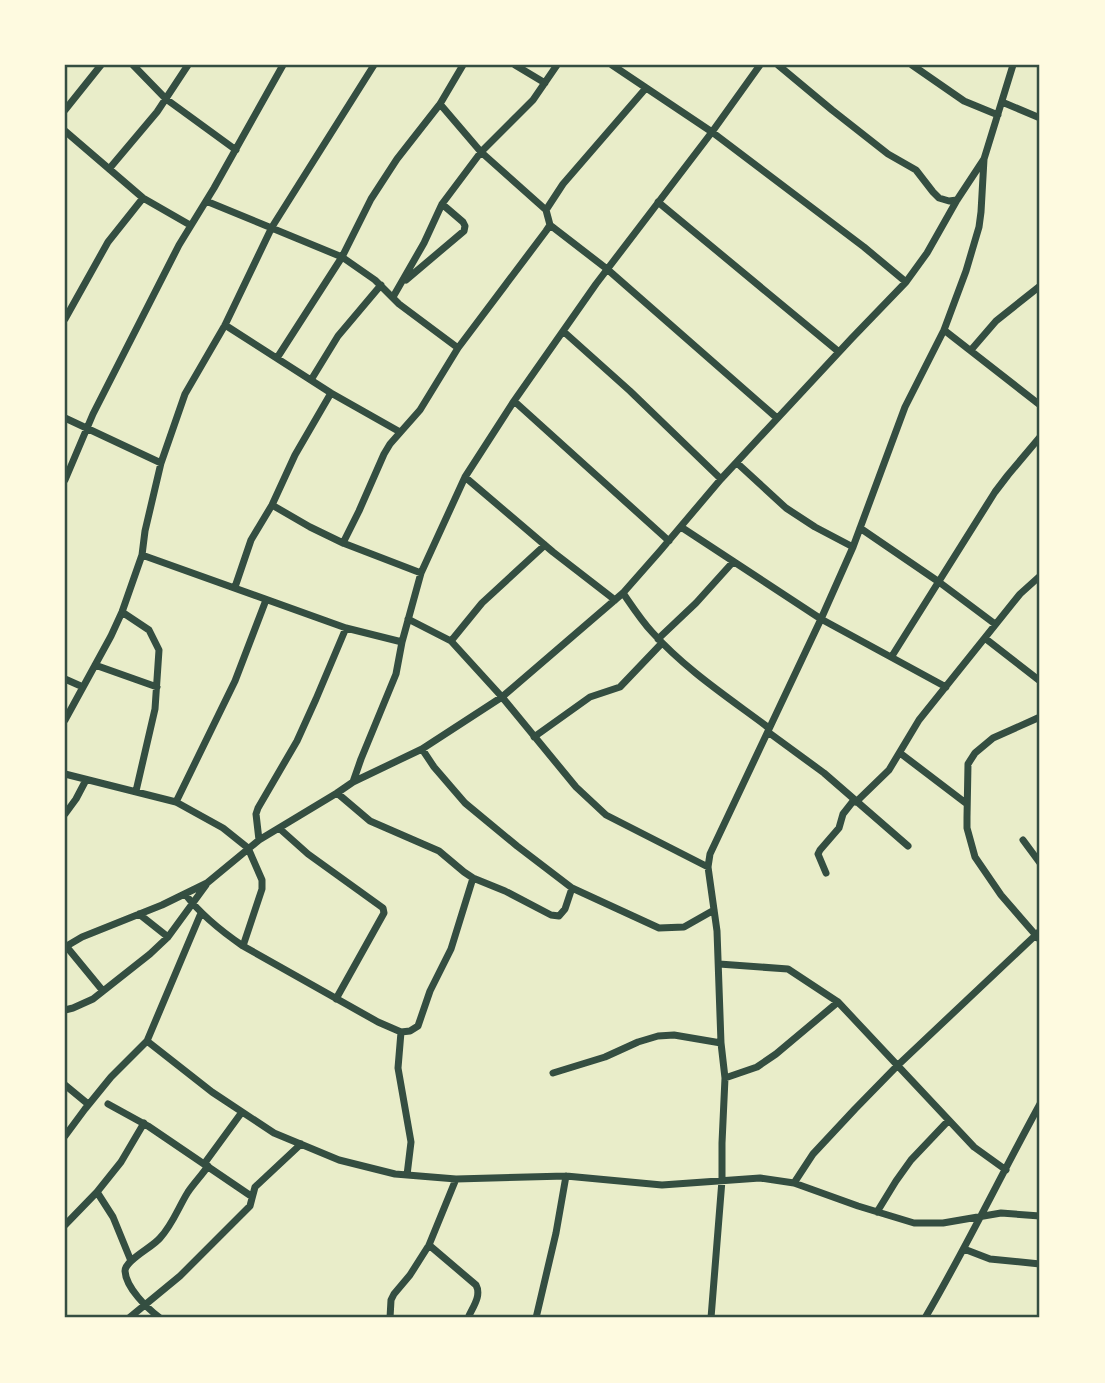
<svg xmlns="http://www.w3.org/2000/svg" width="1105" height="1383" font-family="'Work Sans',sans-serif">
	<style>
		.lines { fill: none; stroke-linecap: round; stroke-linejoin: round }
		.minor { stroke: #344e41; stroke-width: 7 }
		.neatline { fill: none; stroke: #344e41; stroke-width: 2.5 }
	</style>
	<rect width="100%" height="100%" fill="#e9edc9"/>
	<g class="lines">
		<path class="minor" d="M 133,65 L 166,99 L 236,150
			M 515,65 L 545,83
			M 612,65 L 712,132 L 864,247 L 906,282
			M 778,65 L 832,110 L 888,154 L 916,170 L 933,192 L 939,198 L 949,201 L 957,200
			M 912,65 L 964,101 L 998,115
			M 1002,102 L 1040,118
			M 440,104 L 481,152 L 546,210
			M 65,110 L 101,65
			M 65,131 L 143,198 L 190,225
			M 109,169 L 157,112 L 188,65
			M 206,201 L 342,257 L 375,280 L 399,304 L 458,348
			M 658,202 L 839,352
			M 550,225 L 607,269 L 777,418
			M 406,280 L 464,231 L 465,226 L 463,222 L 442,204
			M 393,297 L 424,243 L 442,204 L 481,152 L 533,100 L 557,65
			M 65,319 L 108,242 L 143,198
			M 225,325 L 331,393 L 400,432
			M 944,330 L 1040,405
			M 563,331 L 630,391 L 721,479
			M 971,350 L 996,321 L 1040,286
			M 277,358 L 342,257 L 371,199 L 397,159 L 440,104 L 463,65
			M 311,380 L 338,336 L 381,285
			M 514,401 L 669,541
			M 65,418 L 161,463
			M 737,463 L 786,508 L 815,527 L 853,547
			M 465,477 L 553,552 L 615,600
			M 65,480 L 93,414 L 179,245 L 214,188 L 283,65
			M 272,505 L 310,527 L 343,543 L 421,573
			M 681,527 L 821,619 L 946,687
			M 860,528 L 939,582 L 995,624
			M 343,543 L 359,511 L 384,454 L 390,444 L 420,410 L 458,348 L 546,231 L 550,225 L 546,210 L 563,184 L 646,88
			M 142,555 L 346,628 L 402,642
			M 235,587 L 251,540 L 272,505 L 295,455 L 331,393
			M 623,593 C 632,606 641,620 652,632 C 686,670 729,698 769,728
			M 122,612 L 149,630 L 159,650 L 155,709 L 136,791
			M 408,619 L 451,641 L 502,697 L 576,787 L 606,815 L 708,867
			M 658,639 L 696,603 L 733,562
			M 986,639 L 1040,681
			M 451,641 L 482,603 L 545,545
			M 892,656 L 995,492 L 1008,475 L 1040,437
			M 95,665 L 157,687
			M 65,679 L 83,687
			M 1040,717 L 993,738 L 975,753 L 968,764 L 967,817 L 967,828 L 975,857 L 1001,895 L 1040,940
			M 65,720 L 111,636 L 122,612 L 142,555 L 145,531 L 161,463 L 185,394 L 225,325 L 272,227 L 374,65
			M 768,732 L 824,773 L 908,846
			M 534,737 L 590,697 L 620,687 L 662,643
			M 422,749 L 434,767 L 465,803 L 517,846 L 572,888 L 659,928 L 684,927 L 714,910
			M 900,753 L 967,804
			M 65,774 L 176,802 L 223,828 L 248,848 L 262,880 L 262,889 L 243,946
			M 353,782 L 422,749 L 502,697 L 623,593 L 660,551 L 721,479 L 852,338 L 906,282 L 927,253 L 957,200 L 984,159
			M 337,793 L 370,821 L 439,851 L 464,872 L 473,878 L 505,891 L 551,915 L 559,916 L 565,909 L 572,888
			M 176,802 L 235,681 L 266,600
			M 856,802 L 889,770 L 919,720 L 1020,594 L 1040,576
			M 65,814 L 76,799 L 86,780
			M 280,829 L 308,854 L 383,908 L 384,913 L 336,999
			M 259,840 L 256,814 L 258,808 L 297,741 L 316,699 L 346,628
			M 1023,840 L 1040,863
			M 826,873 L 818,854 L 820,850 L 839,828 L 843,814 L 854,800
			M 185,894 C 201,915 221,931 243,946 L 378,1022 L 401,1032 L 410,1031 L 418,1026 L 430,991 L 451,949 L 473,878
			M 139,914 L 168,937
			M 66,946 L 103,991
			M 65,947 L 82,937 L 162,905 L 207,883 L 259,840 L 337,793 L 353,782 L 361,759 L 396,674 L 402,642 L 421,573 L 465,477 L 514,401 L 596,284 L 712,132 L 760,65
			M 719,964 L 788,969 L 838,1002 L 974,1147 L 1006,1170
			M 65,1010 L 73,1008 L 93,999 L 150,954 L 168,937 L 206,885
			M 401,1032 L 398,1068 L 411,1142 L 407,1175
			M 147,1041 L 212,1092 L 274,1133 L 339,1160 L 395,1174 L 456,1179 L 566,1176 L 662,1185 L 760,1178 L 794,1183 L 858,1206 L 914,1223 L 943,1223 L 1001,1213 L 1040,1216
			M 553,1073 L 605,1057 L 638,1042 L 658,1036 L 674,1035 L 721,1043
			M 725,1078 L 757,1067 L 776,1054 L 838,1002
			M 65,1085 L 88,1104
			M 108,1104 L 148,1126 L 251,1196
			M 65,1136 L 85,1109 L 111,1077 L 147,1041 L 201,913
			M 204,1164 L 242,1112
			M 794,1183 L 813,1154 L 855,1109 L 897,1066 L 1040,931
			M 97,1192 L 113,1217 L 131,1261
			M 877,1212 L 896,1181 L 911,1160 L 948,1121
			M 65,1225 L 97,1192 L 121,1162 L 144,1123
			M 429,1245 L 476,1285 C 482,1296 472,1308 468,1318
			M 964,1249 L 990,1259 L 1040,1264
			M 129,1318 L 180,1276 L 250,1206 L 255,1187 L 301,1144
			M 160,1318 C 147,1308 126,1288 125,1271 C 125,1260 153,1247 160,1238 C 173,1224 178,1208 188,1192 C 194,1183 202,1175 208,1166
			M 390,1318 L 391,1300 L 394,1294 L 410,1275 L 429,1245 L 456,1179
			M 536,1318 L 556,1233 L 566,1176
			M 711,1318 L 722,1180 L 722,1143 L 725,1078 L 721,1043 L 717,931 L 708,867 L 710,854 L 821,619 L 853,547 L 905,407 L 944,330 L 966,271 L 979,227 L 981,212 L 984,159 L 1013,65
			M 925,1318 C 966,1248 1001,1175 1040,1104"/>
	</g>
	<rect width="1105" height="1383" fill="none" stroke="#fefae0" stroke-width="133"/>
	<rect x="66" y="66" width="972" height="1250" class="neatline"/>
</svg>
